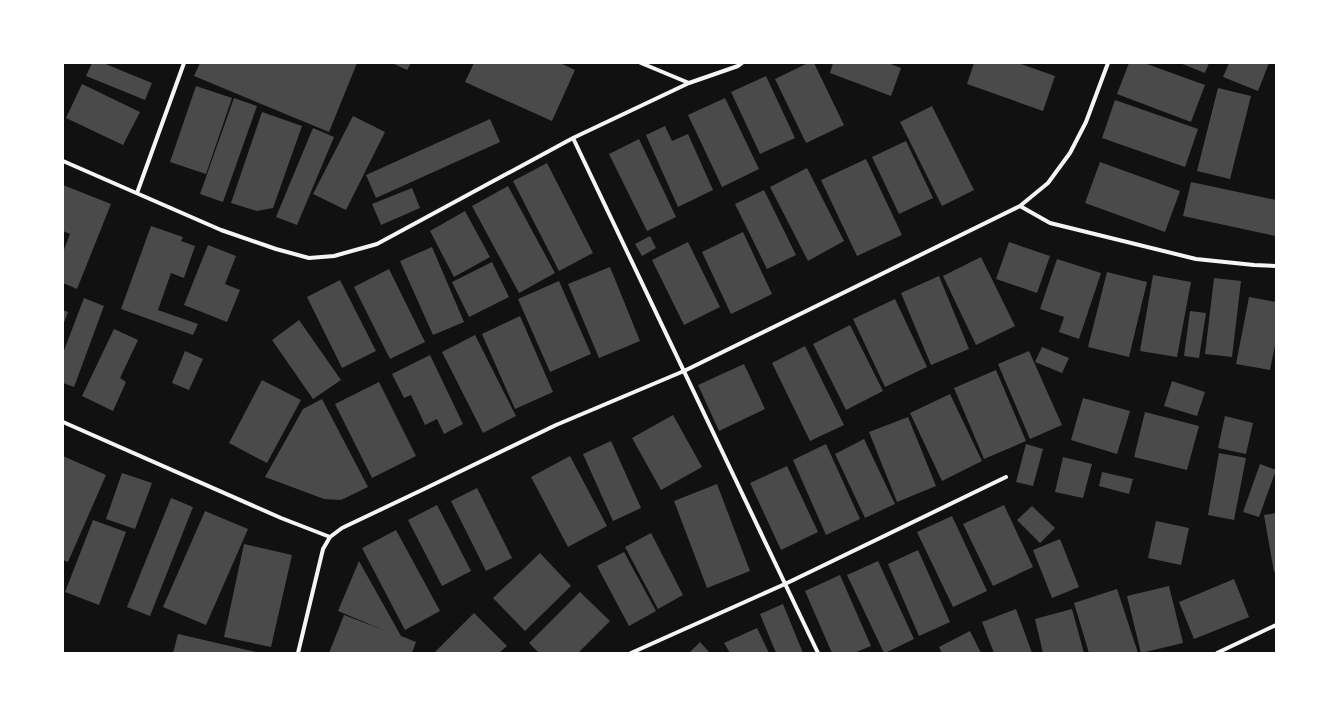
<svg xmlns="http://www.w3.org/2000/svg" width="1339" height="716" font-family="'Exo 2',sans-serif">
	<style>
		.building { fill: #4a4a4a }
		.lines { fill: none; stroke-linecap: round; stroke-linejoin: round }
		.minor { stroke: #f5f5f5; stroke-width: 4 }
	</style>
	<rect width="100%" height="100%" fill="#111"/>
	<path class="building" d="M 92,63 L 103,63 L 152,83 L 145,100 L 86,76 Z
		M 200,63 L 357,63 L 329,132 L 194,76 Z
		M 392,63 L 411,63 L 407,70 Z
		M 474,63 L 560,63 L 575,70 L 552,121 L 465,82 Z
		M 808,63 L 814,63 L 844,125 L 806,143 L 775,79 Z
		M 833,63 L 888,63 L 901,68 L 891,96 L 830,73 Z
		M 974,63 L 1018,63 L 1055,76 L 1043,111 L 967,84 Z
		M 1129,63 L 1144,63 L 1205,85 L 1191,122 L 1117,94 Z
		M 1180,63 L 1209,63 L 1205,73 Z
		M 1229,63 L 1269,63 L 1258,91 L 1223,77 Z
		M 766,76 L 795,138 L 760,154 L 731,92 Z
		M 82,84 L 140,112 L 123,145 L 66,118 Z
		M 196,86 L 232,98 L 206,174 L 170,162 Z
		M 1218,88 L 1251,96 L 1230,179 L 1197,171 Z
		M 234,98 L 257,106 L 223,202 L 200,194 Z
		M 725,98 L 759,169 L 722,187 L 688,115 Z
		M 1115,100 L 1198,129 L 1185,167 L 1102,138 Z
		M 932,106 L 974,190 L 942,206 L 900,122 Z
		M 262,112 L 302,126 L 273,208 L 257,211 L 231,203 Z
		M 353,116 L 385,132 L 346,210 L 313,194 Z
		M 490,119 L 500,142 L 376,198 L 366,175 Z
		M 665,126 L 672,141 L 688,134 L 713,190 L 678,207 L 646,135 Z
		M 313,128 L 334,137 L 297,225 L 276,217 Z
		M 639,139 L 676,217 L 647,231 L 609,154 Z
		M 906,141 L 933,198 L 899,214 L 872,157 Z
		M 866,159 L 902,235 L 857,256 L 821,180 Z
		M 1100,162 L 1180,191 L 1165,232 L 1085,203 Z
		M 547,163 L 593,253 L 559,271 L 513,181 Z
		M 807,168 L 844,241 L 808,261 L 770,187 Z
		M 1191,182 L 1276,200 L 1275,236 L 1183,216 Z
		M 63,185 L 111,204 L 77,289 L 63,283 L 63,252 L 70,234 L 63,231 Z
		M 508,186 L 555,273 L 519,293 L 472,206 Z
		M 412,188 L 420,208 L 381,225 L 372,204 Z
		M 764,190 L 796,255 L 767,269 L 735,204 Z
		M 465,211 L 490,257 L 454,277 L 430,231 Z
		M 151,226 L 183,237 L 181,241 L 195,246 L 184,278 L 171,273 L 158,310 L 198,324 L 193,335 L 121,309 Z
		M 743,232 L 772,294 L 731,314 L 702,252 Z
		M 650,236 L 656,248 L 642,256 L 635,244 Z
		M 688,242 L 720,307 L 684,325 L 652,260 Z
		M 1009,242 L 1050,256 L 1037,293 L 996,279 Z
		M 208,245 L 236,256 L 225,284 L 240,290 L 227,322 L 184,305 Z
		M 432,247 L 464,322 L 433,335 L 400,261 Z
		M 981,257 L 1015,326 L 976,345 L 943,276 Z
		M 1057,259 L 1101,273 L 1079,339 L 1059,332 L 1064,317 L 1040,309 Z
		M 492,262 L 509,297 L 469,317 L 452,282 Z
		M 610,267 L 640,341 L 599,358 L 568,284 Z
		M 389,269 L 425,342 L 390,359 L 354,287 Z
		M 1107,272 L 1147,282 L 1129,357 L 1088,347 Z
		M 1153,275 L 1191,282 L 1177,357 L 1140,351 Z
		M 939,276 L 969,349 L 931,365 L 901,293 Z
		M 1214,278 L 1241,281 L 1232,357 L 1205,354 Z
		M 340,280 L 376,351 L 342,368 L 307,297 Z
		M 559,281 L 591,354 L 550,372 L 518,299 Z
		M 1249,297 L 1276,302 L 1276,340 L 1270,370 L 1236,364 Z
		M 84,298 L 104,306 L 74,387 L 63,383 L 63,353 Z
		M 895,299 L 927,367 L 885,387 L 853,319 Z
		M 63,310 L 68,312 L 63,325 Z
		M 1190,311 L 1206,313 L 1199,358 L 1184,356 Z
		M 520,316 L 553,392 L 515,409 L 482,334 Z
		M 299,320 L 341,380 L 313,399 L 272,340 Z
		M 850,325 L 883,391 L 846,410 L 813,344 Z
		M 114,329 L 138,340 L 120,378 L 126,382 L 113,411 L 82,396 Z
		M 475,335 L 516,416 L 483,433 L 442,352 Z
		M 805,346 L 844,425 L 810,441 L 772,363 Z
		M 1042,347 L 1069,358 L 1062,373 L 1035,362 Z
		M 185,351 L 203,359 L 189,390 L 172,383 Z
		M 1029,351 L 1062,425 L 1030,439 L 998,364 Z
		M 430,355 L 463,424 L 444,434 L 437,419 L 425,425 L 411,395 L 404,398 L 392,374 Z
		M 744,364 L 765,409 L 719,431 L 698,385 Z
		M 996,370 L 1026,441 L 984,459 L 954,388 Z
		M 262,380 L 301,400 L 267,463 L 229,443 Z
		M 1172,381 L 1205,392 L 1197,416 L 1164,406 Z
		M 379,382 L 416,456 L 372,478 L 335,404 Z
		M 950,394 L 982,461 L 942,481 L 910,413 Z
		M 1083,398 L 1130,411 L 1117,454 L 1071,440 Z
		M 322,399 L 368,487 L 341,500 L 324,499 L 265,477 L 303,409 Z
		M 1145,412 L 1199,426 L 1187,470 L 1134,457 Z
		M 673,415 L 702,467 L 661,490 L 632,438 Z
		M 1225,416 L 1253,423 L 1246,454 L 1218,448 Z
		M 908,417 L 936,486 L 897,502 L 869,432 Z
		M 864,439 L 895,504 L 865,518 L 835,454 Z
		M 611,441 L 641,508 L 613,521 L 583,454 Z
		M 826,444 L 860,519 L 826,535 L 793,460 Z
		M 1026,444 L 1043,449 L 1033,486 L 1016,482 Z
		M 1219,453 L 1246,458 L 1234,520 L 1208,515 Z
		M 63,456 L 106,475 L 68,562 L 63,560 Z
		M 570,456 L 607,526 L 568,547 L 531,477 Z
		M 1063,457 L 1092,464 L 1083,498 L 1055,492 Z
		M 1260,464 L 1276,470 L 1259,517 L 1243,512 Z
		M 787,466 L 818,532 L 781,550 L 750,483 Z
		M 1102,472 L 1133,479 L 1129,494 L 1099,486 Z
		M 122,473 L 152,483 L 135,529 L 106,519 Z
		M 717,484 L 750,571 L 707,588 L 674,501 Z
		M 477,488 L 512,558 L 486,571 L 451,501 Z
		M 171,498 L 193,507 L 150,616 L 127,607 Z
		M 437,505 L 471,571 L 442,586 L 408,520 Z
		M 1004,505 L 1033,567 L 993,586 L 963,524 Z
		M 1032,506 L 1055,528 L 1040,543 L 1017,520 Z
		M 205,511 L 248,529 L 206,625 L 163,607 Z
		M 1276,513 L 1276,571 L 1274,572 L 1264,515 Z
		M 952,516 L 987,591 L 953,607 L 917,532 Z
		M 93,520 L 126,532 L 99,605 L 65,592 Z
		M 1156,521 L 1189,528 L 1181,565 L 1148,558 Z
		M 396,530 L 440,611 L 405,630 L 362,548 Z
		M 651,533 L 683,595 L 658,609 L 625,547 Z
		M 1060,539 L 1079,587 L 1052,598 L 1033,550 Z
		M 244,544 L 292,555 L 271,647 L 224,637 Z
		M 918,550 L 950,622 L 919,636 L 888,564 Z
		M 624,552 L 656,611 L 629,626 L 597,566 Z
		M 540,553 L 571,586 L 525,631 L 493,598 Z
		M 359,561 L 401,636 L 416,642 L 412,653 L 329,653 L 344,615 L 386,631 L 338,611 Z
		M 878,561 L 914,639 L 885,653 L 884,653 L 847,575 Z
		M 840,575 L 871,646 L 854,653 L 832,653 L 805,591 Z
		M 1234,579 L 1249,617 L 1194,639 L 1179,602 Z
		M 1169,586 L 1183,643 L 1141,653 L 1127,596 Z
		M 1117,589 L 1138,653 L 1089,653 L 1074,603 Z
		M 580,592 L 610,621 L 578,653 L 539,653 L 529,643 Z
		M 783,604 L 803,653 L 776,653 L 760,614 Z
		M 1016,609 L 1032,653 L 994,653 L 982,622 Z
		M 1072,609 L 1084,653 L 1043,653 L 1035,619 Z
		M 474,613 L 507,646 L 499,653 L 434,653 Z
		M 757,628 L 769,653 L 730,653 L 724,643 Z
		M 970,631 L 981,653 L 942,653 L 939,647 Z
		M 178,634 L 256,652 L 256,653 L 173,653 Z
		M 700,642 L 710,653 L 689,653 Z"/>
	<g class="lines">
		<path class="minor" d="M 641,63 L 689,83
			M 573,138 L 818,653
			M 63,161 L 221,230 L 276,249 L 309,258 L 334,256 L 377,244 L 573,138 L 689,83 L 738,66 L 742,63
			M 137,193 L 184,63
			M 1020,206 L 1050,223 L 1196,259 L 1254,265 L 1276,266
			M 63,422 L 281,518 L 330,537
			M 298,653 L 323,549 L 330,537 L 342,528 L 424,489 L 556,425 L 684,371 L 1020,206 L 1048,183 L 1070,153 L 1086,122 L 1108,63
			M 631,653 L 785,584 L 1006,477
			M 1217,653 L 1276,625"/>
	</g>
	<rect width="1339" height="716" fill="none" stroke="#ffffff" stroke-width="128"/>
</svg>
